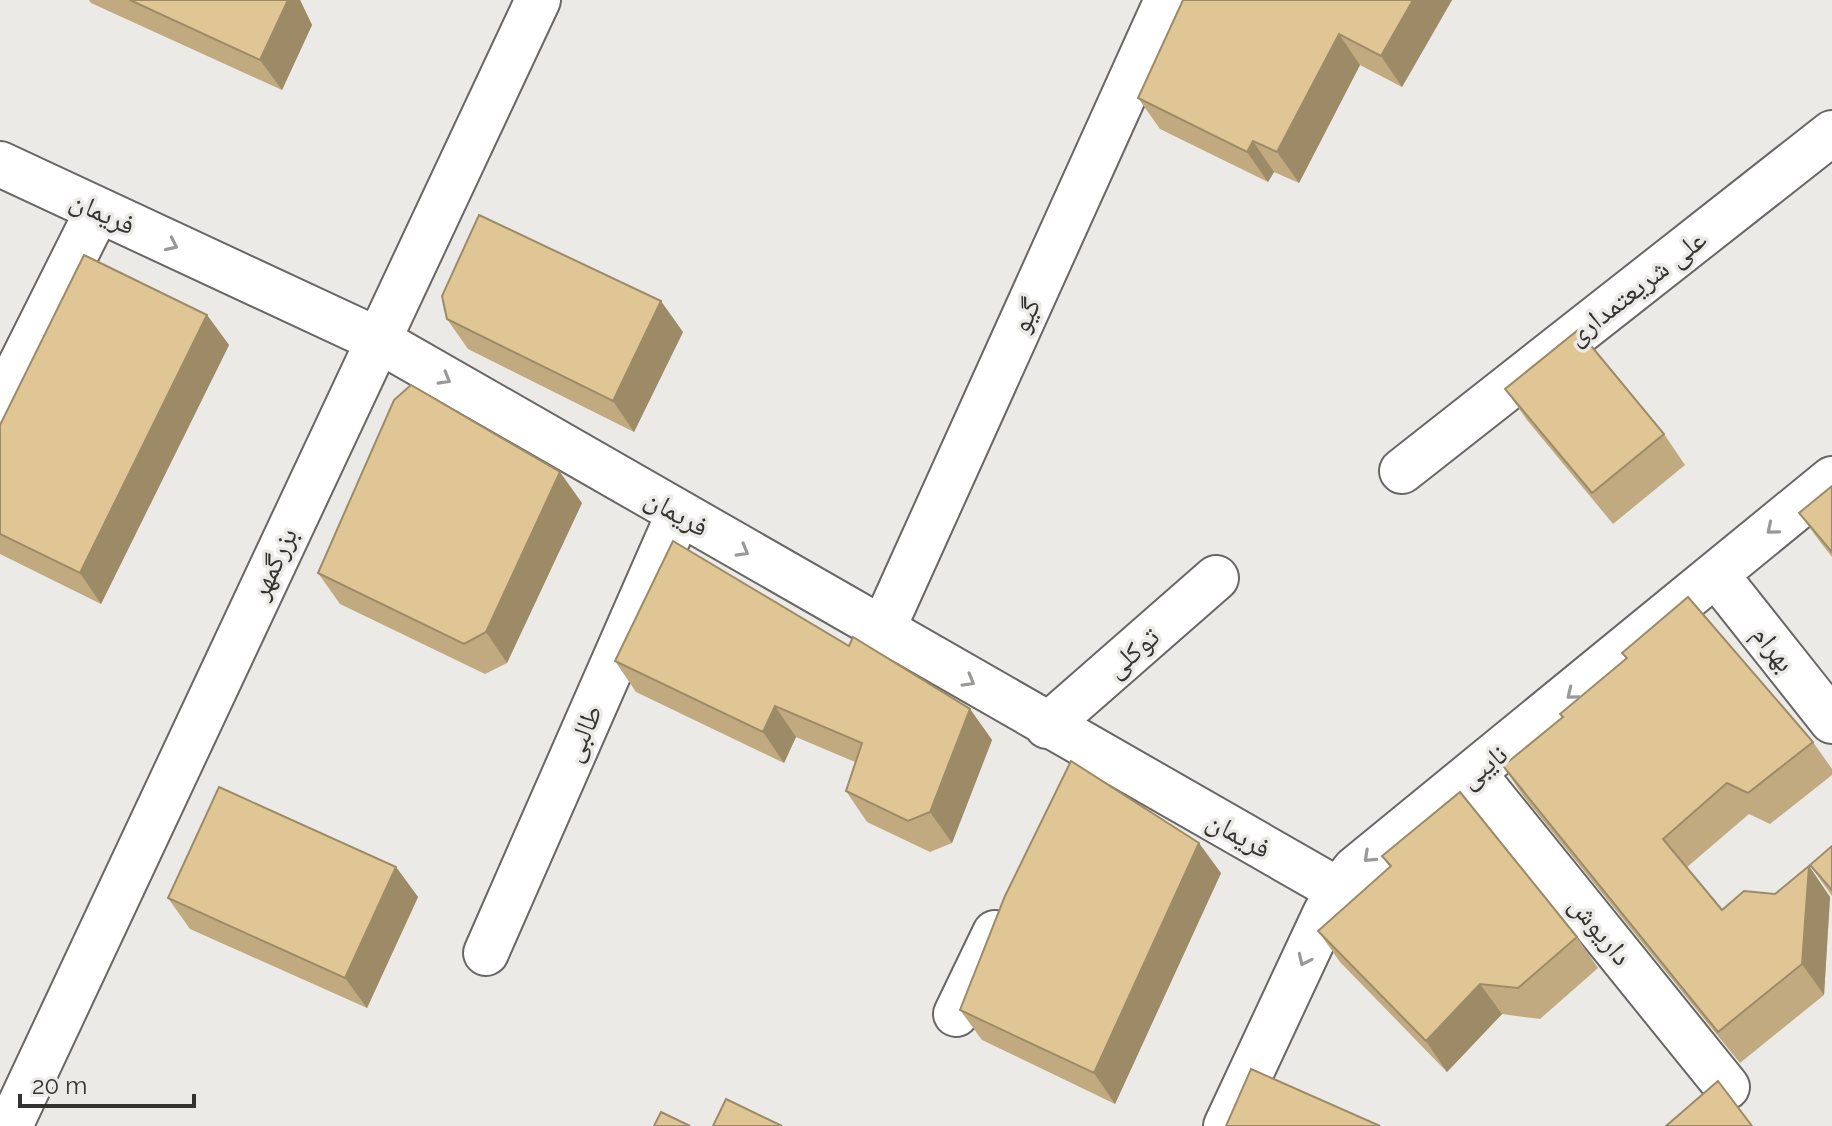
<svg xmlns="http://www.w3.org/2000/svg" width="1832" height="1126" font-family="Raleway,'Noto Naskh Arabic',sans-serif">
	<style>
		.lines { fill: none; stroke-linecap: round; stroke-linejoin: round }
		.minor-casing { stroke: #686765; stroke-width: 48 }
		.minor { stroke: #fff; stroke-width: 44 }
		.wall { fill: #c1aa7f }
		.shaded-wall { fill: #9d8b68 }
		.building { fill: #e0c694; stroke: #9d8b68; stroke-width: 2 }
		.oneway { stroke: #999998 }
		.labels { text-anchor: middle; stroke-width: 7; stroke-linejoin: round; paint-order: stroke }
		.street-label { font-size: 28px; fill: #333332; stroke: #ebeae7 }
	</style>
	<rect width="100%" height="100%" fill="#ebeae7"/>
	<g class="lines">
		<defs>
			<path id="minor" d="M 0,164 L 378,340 L 1338,890
				M 0,406 L 98,210
				M 1402,471 L 1832,133
				M 1717,576 L 1832,721
				M 882,631 L 1167,0
				M 1047,726 L 1216,578
				M 1474,774 L 1727,1087
				M 486,953 L 679,513
				M 956,1014 L 995,933
				M 10,1126 L 538,0
				M 1226,1126 L 1325,914 L 1338,890 L 1355,869 L 1832,479"/>
		</defs>
		<use href="#minor" class="minor-casing"/>
		<use href="#minor" class="minor"/>
	</g>
	<path class="wall" d="M 89,0 L 300,0 L 312,25 L 282,90 L 91,3 Z
		M 1183,0 L 1452,0 L 1402,87 L 1360,65 L 1299,183 L 1274,172 L 1268,182 L 1160,129 L 1138,98 Z
		M 207,315 L 229,345 L 101,604 L 0,554 L 0,425 Z
		M 447,319 L 683,332 L 634,432 L 468,349 Z
		M 1505,389 L 1664,434 L 1685,465 L 1613,524 L 1527,420 Z
		M 1832,486 L 1832,557 L 1821,543 L 1799,513 Z
		M 582,503 L 507,663 L 485,674 L 340,604 L 318,573 Z
		M 849,646 L 970,709 L 992,740 L 952,843 L 930,852 L 867,822 L 846,791 L 855,762 L 796,737 L 784,763 L 636,692 L 615,661 Z
		M 1622,653 L 1813,742 L 1832,769 L 1832,775 L 1770,824 L 1749,814 L 1686,868 L 1722,910 L 1775,894 L 1809,866 L 1830,897 L 1824,995 L 1740,1063 L 1524,797 L 1503,766 L 1562,717 L 1626,659 Z
		M 1832,846 L 1832,896 L 1810,865 Z
		M 1382,856 L 1577,937 L 1598,968 L 1540,1019 L 1502,1014 L 1447,1072 L 1340,962 L 1318,931 L 1390,867 Z
		M 396,867 L 418,897 L 367,1008 L 190,929 L 168,898 Z
		M 1221,873 L 1115,1104 L 982,1040 L 960,1010 Z"/>
	<path class="shaded-wall" d="M 288,0 L 300,0 L 312,25 L 282,90 L 260,60 Z
		M 1413,0 L 1452,0 L 1402,87 L 1381,56 Z
		M 1339,34 L 1360,65 L 1299,183 L 1277,152 Z
		M 1253,141 L 1274,172 L 1268,182 L 1247,152 Z
		M 661,301 L 683,332 L 634,432 L 613,401 Z
		M 207,315 L 229,345 L 101,604 L 80,573 Z
		M 560,472 L 582,503 L 507,663 L 486,632 Z
		M 775,706 L 796,737 L 784,763 L 763,732 Z
		M 970,709 L 992,740 L 952,843 L 930,812 Z
		M 1199,843 L 1221,873 L 1115,1104 L 1094,1073 Z
		M 1809,866 L 1830,897 L 1824,995 L 1802,964 Z
		M 396,867 L 418,897 L 367,1008 L 345,978 Z
		M 1480,984 L 1502,1014 L 1447,1072 L 1426,1041 Z"/>
	<path class="building" d="M 130,0 L 288,0 L 260,60 Z
		M 1183,0 L 1413,0 L 1381,56 L 1339,34 L 1277,152 L 1253,141 L 1247,152 L 1138,98 Z
		M 479,215 L 661,301 L 613,401 L 447,319 L 442,296 Z
		M 84,255 L 207,315 L 80,573 L 0,534 L 0,425 Z
		M 1578,330 L 1664,434 L 1592,493 L 1505,389 Z
		M 411,385 L 560,472 L 486,632 L 464,644 L 318,573 L 394,400 Z
		M 1832,486 L 1832,552 L 1799,513 Z
		M 673,541 L 849,646 L 853,637 L 970,709 L 930,812 L 908,821 L 846,791 L 862,743 L 775,706 L 763,732 L 615,661 Z
		M 1688,597 L 1813,742 L 1748,793 L 1727,783 L 1663,839 L 1722,910 L 1744,891 L 1775,894 L 1809,866 L 1802,964 L 1718,1032 L 1503,766 L 1563,717 L 1560,714 L 1627,658 L 1622,653 Z
		M 1071,761 L 1199,843 L 1094,1073 L 960,1010 L 1005,896 Z
		M 219,787 L 396,867 L 345,978 L 168,898 Z
		M 1460,792 L 1577,937 L 1518,988 L 1480,984 L 1426,1041 L 1318,931 L 1391,866 L 1382,856 Z
		M 1832,846 L 1832,890 L 1810,865 Z
		M 1251,1069 L 1380,1126 L 1226,1126 Z
		M 1718,1081 L 1752,1126 L 1666,1126 Z
		M 726,1099 L 782,1126 L 713,1126 Z
		M 661,1112 L 690,1126 L 654,1126 Z"/>
	<defs><path id="oneway-chevron" d="M-2-3.5L2.5 0L-2 3.5" fill="none" stroke-width="1.6" stroke-linecap="round" stroke-linejoin="round" transform="scale(2)"/></defs>
	<g class="oneway">
		<use href="#oneway-chevron" transform="translate(172 245) rotate(25)"/>
		<use href="#oneway-chevron" transform="translate(445 379) rotate(30)"/>
		<use href="#oneway-chevron" transform="translate(1772 529) rotate(140)"/>
		<use href="#oneway-chevron" transform="translate(743 551) rotate(30)"/>
		<use href="#oneway-chevron" transform="translate(969 681) rotate(30)"/>
		<use href="#oneway-chevron" transform="translate(1572 694) rotate(141)"/>
		<use href="#oneway-chevron" transform="translate(1369 857) rotate(137)"/>
		<use href="#oneway-chevron" transform="translate(1304 960) rotate(115)"/>
	</g>
	<g class="labels">
		<g class="street-label">
			<text transform="translate(103 212) rotate(25)" y="10">فریمان</text>
			<text transform="translate(1636 287) rotate(-38)" y="10">علی شریعتمداری</text>
			<text transform="translate(1025 315) rotate(-66)" y="10">گیو</text>
			<text transform="translate(677 512) rotate(30)" y="10">فریمان</text>
			<text transform="translate(273 563) rotate(-65)" y="10">بزرگمهر</text>
			<text transform="translate(1774 648) rotate(52)" y="10">بهرام</text>
			<text transform="translate(1132 652) rotate(-41)" y="10">توکلی</text>
			<text transform="translate(582 733) rotate(-66)" y="10">طالبی</text>
			<text transform="translate(1483 766) rotate(-38)" y="10">نایبی</text>
			<text transform="translate(1239 834) rotate(29)" y="10">فریمان</text>
			<text transform="translate(1601 930) rotate(51)" y="10">داریوش</text>
		</g>
	</g>
	<path d="M20 1094v12h174v-12" fill="none" stroke="#333332" stroke-width="4"/>
	<text x="32" y="1094" font-size="24" fill="#333332" stroke="#ebeae7" stroke-width="6" paint-order="stroke">20 m</text>
</svg>
